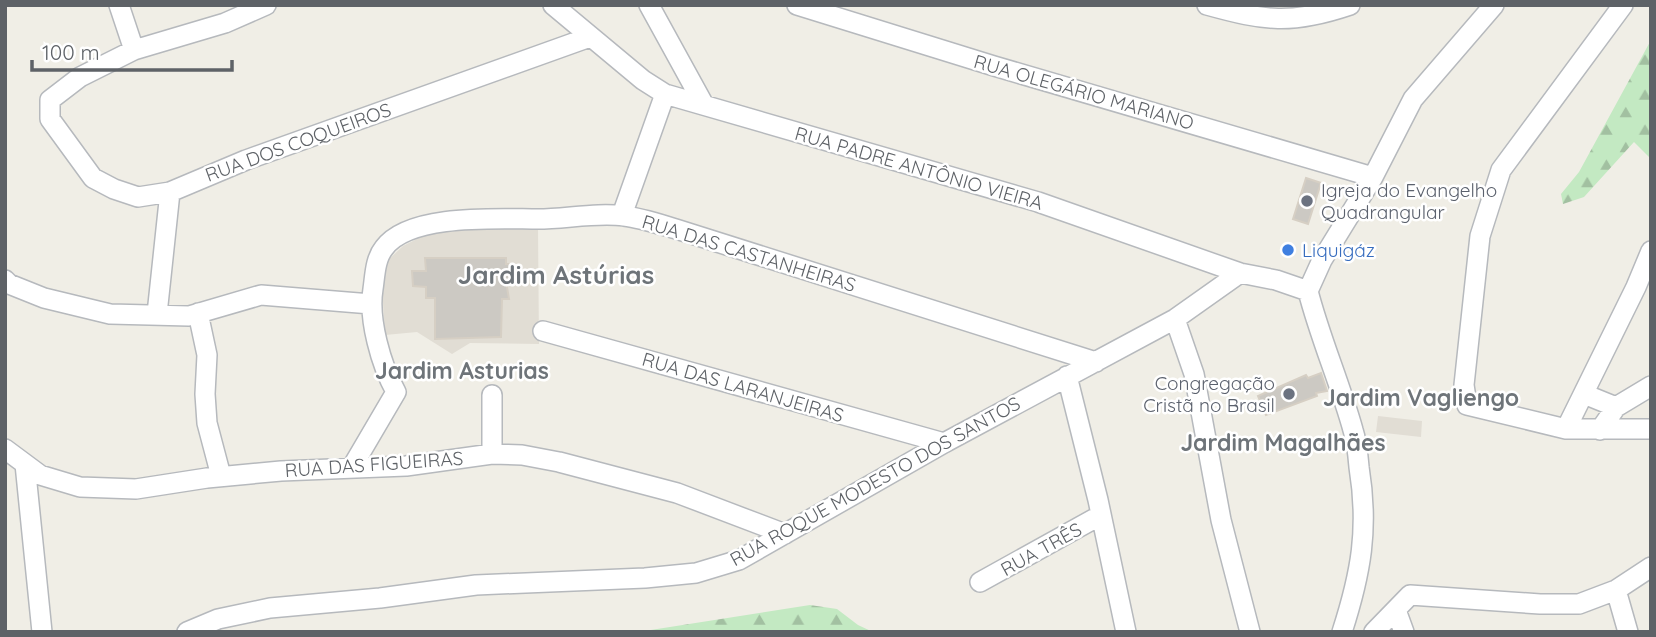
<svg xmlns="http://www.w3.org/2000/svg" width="1656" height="637" font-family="Quicksand,sans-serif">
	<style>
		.education { fill: #e1ddd4 }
		.forest { fill: url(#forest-firs) }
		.building { fill: #ccc9c3; stroke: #d6cfc4; stroke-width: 2 }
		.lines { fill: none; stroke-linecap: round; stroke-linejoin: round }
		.minor-casing { stroke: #b6b9bd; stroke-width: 22 }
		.minor { stroke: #fff; stroke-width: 19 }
		.worship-dot { fill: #6b7280; stroke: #fff; stroke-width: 2.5 }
		.shop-dot { fill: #3f7fe0; stroke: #fff; stroke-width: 2.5 }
		.labels { text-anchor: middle; stroke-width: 5; stroke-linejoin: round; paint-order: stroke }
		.street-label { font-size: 19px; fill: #5e6267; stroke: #fff }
		.worship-label { font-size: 19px; fill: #5b616d; stroke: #fff; text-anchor: start }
		.shop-label { font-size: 19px; fill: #366cbe; stroke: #fff; text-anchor: start }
		.quarter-label { font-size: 23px; font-weight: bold; fill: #6e7479; stroke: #fff }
		.district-label { font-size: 26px; font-weight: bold; fill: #6e7479; stroke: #fff }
	</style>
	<defs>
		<pattern id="forest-firs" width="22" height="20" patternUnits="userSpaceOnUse" patternTransform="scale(1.75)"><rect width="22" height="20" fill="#c3e9c2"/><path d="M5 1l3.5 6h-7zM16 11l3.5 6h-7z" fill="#a2c0a1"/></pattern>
	</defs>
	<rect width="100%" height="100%" fill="#f0eee6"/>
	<path class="education" d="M 538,228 L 539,344 L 470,343 L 452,354 L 417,332 L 385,335 L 382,287 L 386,262 L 403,246 L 433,231 Z
		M 1378,416 L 1422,421 L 1421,437 L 1376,432 Z"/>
	<path class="forest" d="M 1651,40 L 1651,159 L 1634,142 L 1584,197 L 1563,204 L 1561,194 L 1579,172 Z
		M 810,605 L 837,609 L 858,625 L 873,632 L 638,632 Z"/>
	<path class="building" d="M 1306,178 L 1321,183 L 1308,224 L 1293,219 Z
		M 425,258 L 506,258 L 506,264 L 512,264 L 516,281 L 506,281 L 509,299 L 502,299 L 501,337 L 435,339 L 435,298 L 426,298 L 426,287 L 413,286 L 412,271 L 426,271 Z
		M 1321,373 L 1327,391 L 1316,393 L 1317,396 L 1266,415 L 1258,396 L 1306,375 L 1308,378 Z"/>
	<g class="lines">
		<defs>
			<path id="minor" d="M 119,5 L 134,50
				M 266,5 L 225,23 L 134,50 L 80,77 L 50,100 L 50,119 L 93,178 L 114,189 L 138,197 L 170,192 L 246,160 L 590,37
				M 553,5 L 643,80 L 665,94 L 1038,202 L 1240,273 L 1276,280 L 1308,291
				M 649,5 L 704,105
				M 797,5 L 994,66 L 1373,177
				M 1207,5 C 1265,21 1291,25 1350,5
				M 1623,5 L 1501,170 L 1480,236 L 1464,385 L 1467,405 L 1566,429 L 1651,429
				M 622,215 L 665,94
				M 5,280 L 9,284 L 44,298 L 110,314 L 189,316 L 261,295 L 371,304
				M 198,313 L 207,355 L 205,394 L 207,423 L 221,476
				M 157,314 L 170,192
				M 1175,319 L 1194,374 L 1221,520 L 1250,632
				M 543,331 L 944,443
				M 1067,376 L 1098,500 L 1126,632
				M 1584,394 L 1616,407
				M 492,395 L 492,454
				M 1566,429 L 1636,287 L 1651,251
				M 1600,430 L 1616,407 L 1651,386
				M 5,449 L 40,475 L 80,487 L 136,489 L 207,478 L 281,471 L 406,466 L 492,454 L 522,455 L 559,462 L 677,493 L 785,534
				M 25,464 L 42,632
				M 352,467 L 396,392 C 381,365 368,319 373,289 C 375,276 375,259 384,248 C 409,213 499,219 538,219 C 565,219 598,212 624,216 C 641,218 659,224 676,229 L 1096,362
				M 980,582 L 1101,515
				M 1616,590 L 1628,632
				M 1396,610 L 1404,632
				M 187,632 L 218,619 L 270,608 L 380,598 L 476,585 L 645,578 L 696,573 L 739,560 L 944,443 L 1175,319 L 1240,273
				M 1342,632 C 1361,573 1369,529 1359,467 C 1358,455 1357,442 1353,430 C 1340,383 1320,338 1308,291 L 1322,260 L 1373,177 L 1413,99 L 1494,5
				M 1374,632 L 1410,595 L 1540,604 L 1579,604 L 1616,590 L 1651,567"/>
		</defs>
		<use href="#minor" class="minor-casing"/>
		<use href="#minor" class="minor"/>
	</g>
	<g class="worship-dot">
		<circle cx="1307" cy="201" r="7"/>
		<circle cx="1289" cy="394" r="7"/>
	</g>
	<circle class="shop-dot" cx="1288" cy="250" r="7"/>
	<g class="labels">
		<g class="street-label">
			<text transform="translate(1084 92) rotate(16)" y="7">RUA OLEGÁRIO MARIANO</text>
			<text transform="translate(298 142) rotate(-20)" y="7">RUA DOS COQUEIROS</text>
			<text transform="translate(919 168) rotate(16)" y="7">RUA PADRE ANTÔNIO VIEIRA</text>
			<text transform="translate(749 253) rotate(17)" y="7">RUA DAS CASTANHEIRAS</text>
			<text transform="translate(743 387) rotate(16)" y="7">RUA DAS LARANJEIRAS</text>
			<text transform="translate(374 464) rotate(-4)" y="7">RUA DAS FIGUEIRAS</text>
			<text transform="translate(875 481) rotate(-29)" y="7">RUA ROQUE MODESTO DOS SANTOS</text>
			<text transform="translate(1041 549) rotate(-29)" y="7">RUA TRÊS</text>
		</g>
		<g class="worship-label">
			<text x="1321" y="197">Igreja do Evangelho<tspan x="1321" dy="22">Quadrangular</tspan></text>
			<text x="1275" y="390" text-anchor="end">Congregação<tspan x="1275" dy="22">Cristã no Brasil</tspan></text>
		</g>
		<g class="shop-label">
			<text x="1302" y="257">Liquigáz</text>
		</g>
		<g class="quarter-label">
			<text x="462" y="379">Jardim Asturias</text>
			<text x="1421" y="406">Jardim Vagliengo</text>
			<text x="1283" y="451">Jardim Magalhães</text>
		</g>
		<g class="district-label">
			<text x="556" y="284">Jardim Astúrias</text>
		</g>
	</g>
	<rect width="1656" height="637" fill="none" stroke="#5e6267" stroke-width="14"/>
	<path d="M32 60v10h200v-10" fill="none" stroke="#5e6267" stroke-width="3.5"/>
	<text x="42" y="60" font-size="21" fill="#5e6267" stroke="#ffffff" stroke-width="5" paint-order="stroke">100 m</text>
</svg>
